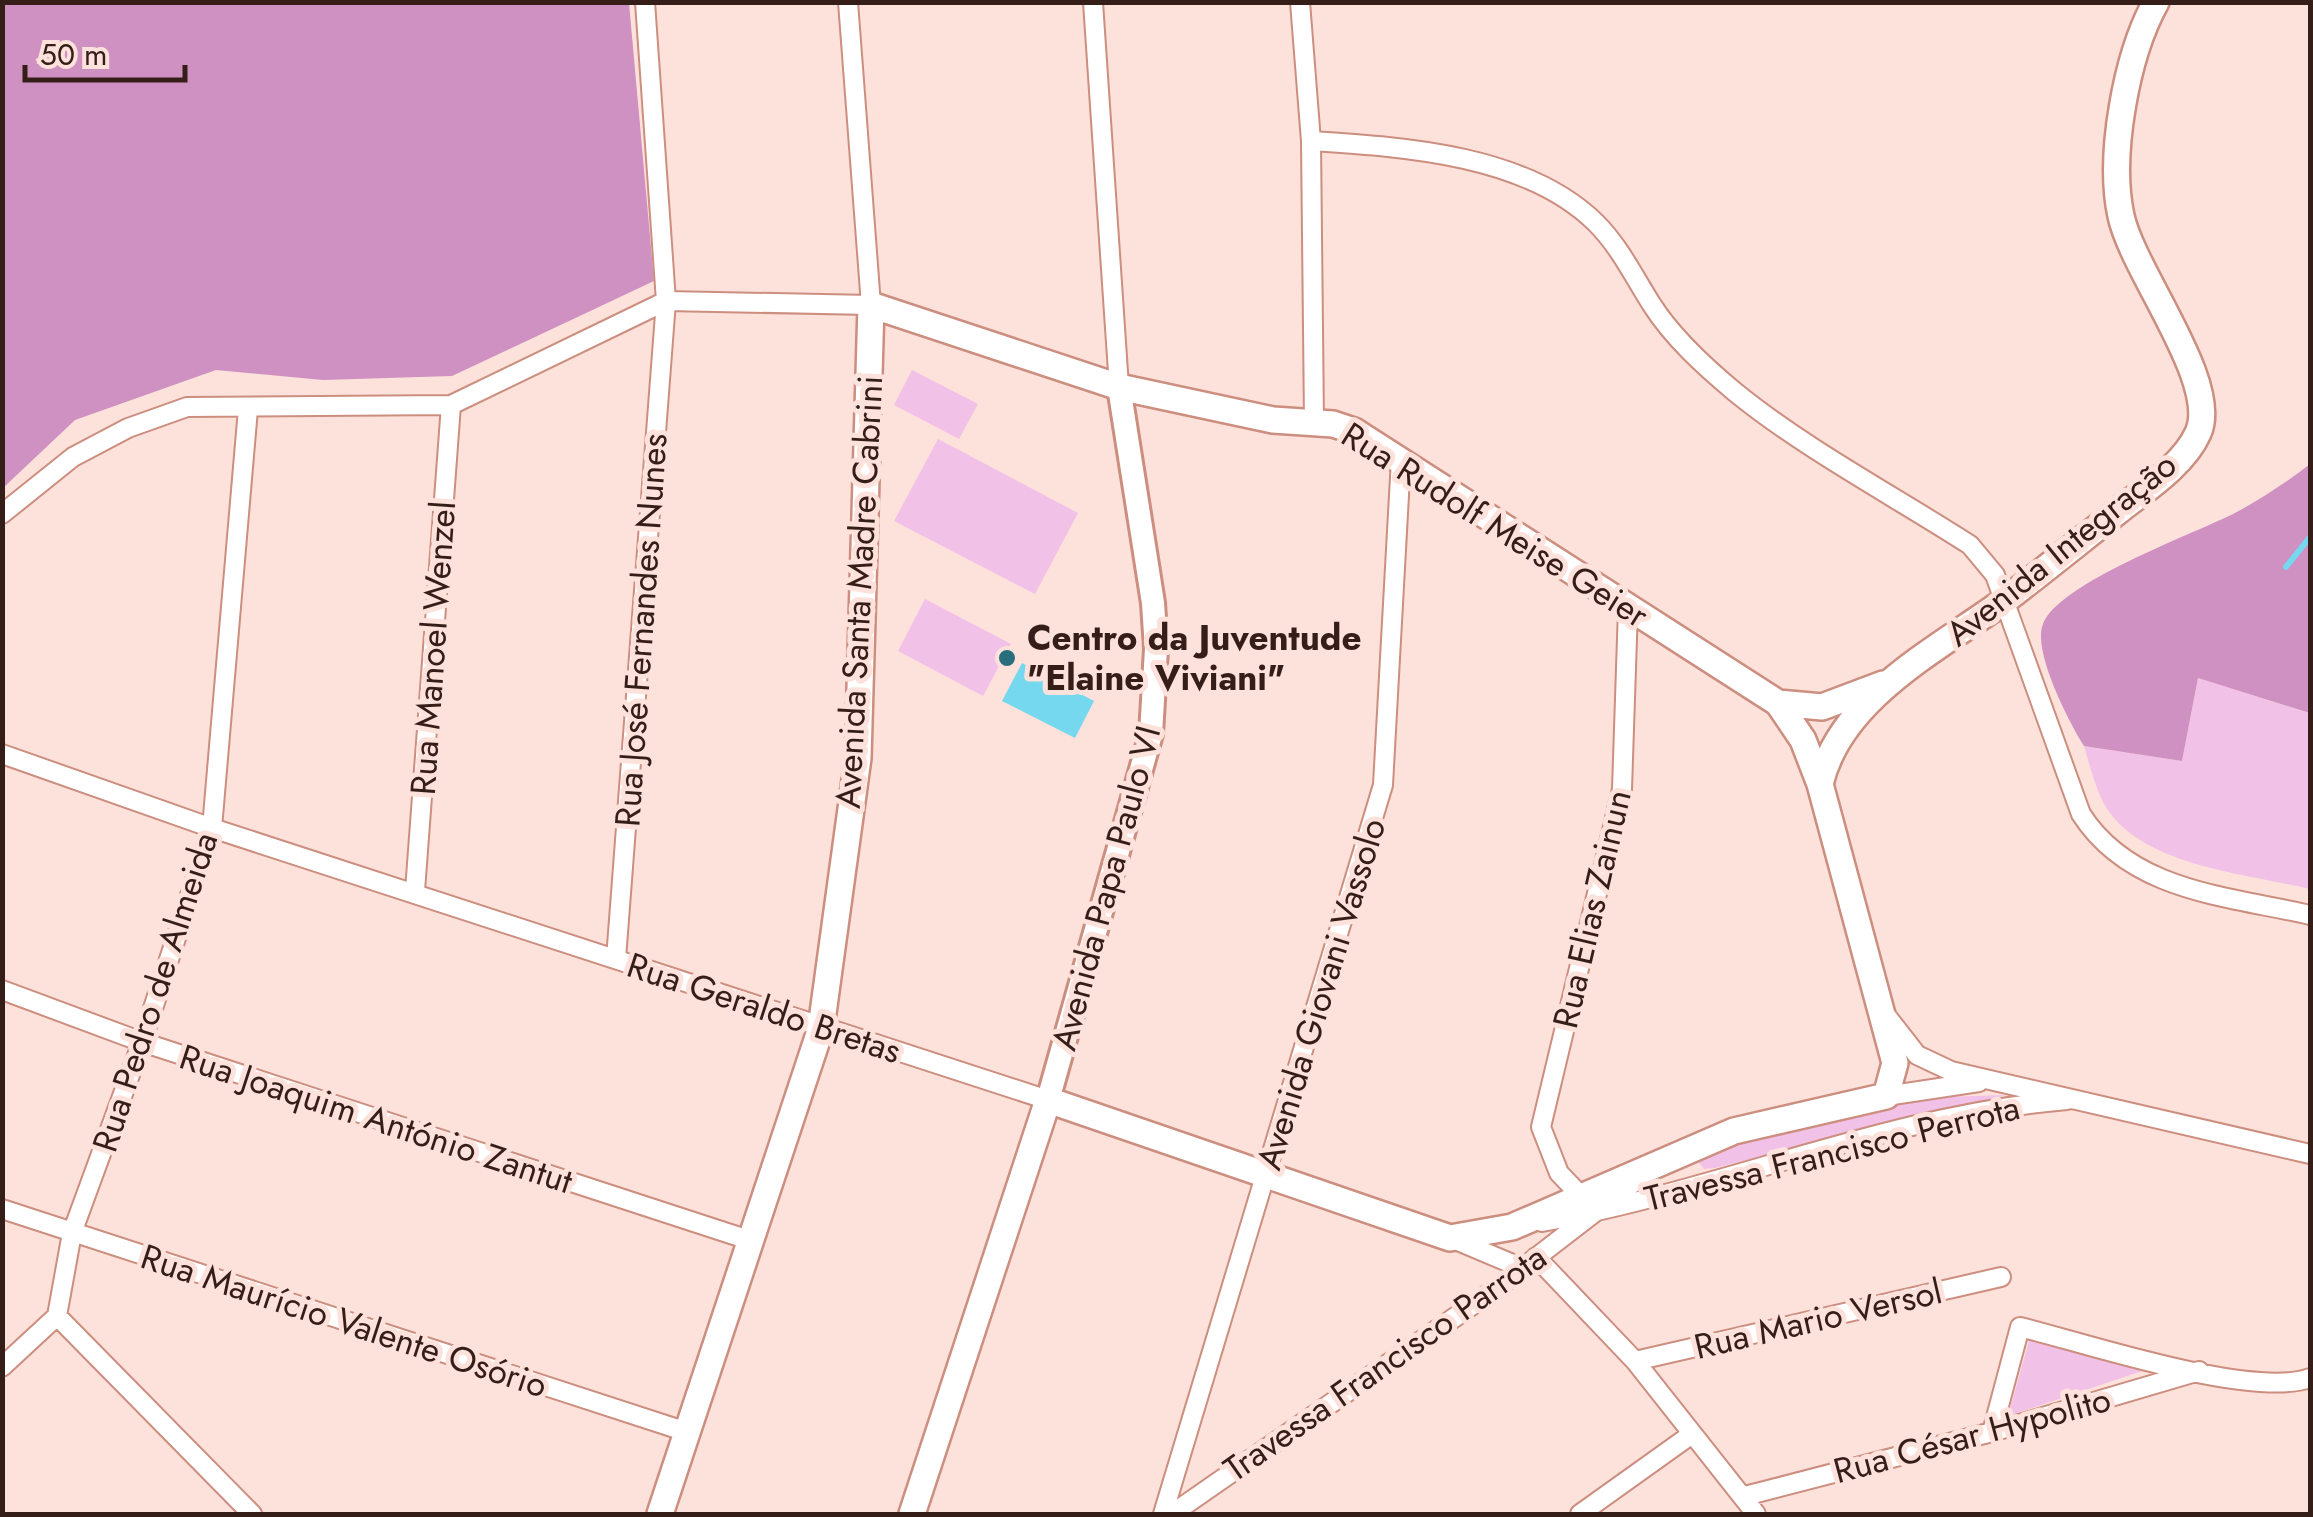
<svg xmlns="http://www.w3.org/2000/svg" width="2313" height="1517" font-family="Jost,sans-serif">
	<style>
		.green { fill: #f2c1e7 }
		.forest { fill: #ce91c1 }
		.water { fill: #75d8ee }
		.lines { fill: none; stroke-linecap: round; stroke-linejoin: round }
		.stream { stroke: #75d8ee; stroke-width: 6 }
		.minor-casing { stroke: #cc8e7f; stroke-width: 22 }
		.tertiary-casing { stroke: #cc8e7f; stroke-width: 28 }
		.secondary-casing { stroke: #cc8e7f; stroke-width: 30 }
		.minor { stroke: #fff; stroke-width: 18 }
		.tertiary { stroke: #fff; stroke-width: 22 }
		.secondary { stroke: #fff; stroke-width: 25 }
		.poi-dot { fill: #296e7d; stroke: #fde1db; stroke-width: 4 }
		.labels { text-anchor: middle; stroke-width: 10; stroke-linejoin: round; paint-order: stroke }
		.street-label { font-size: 35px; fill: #361e18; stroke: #fde1db }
		.poi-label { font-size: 35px; font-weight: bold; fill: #361e18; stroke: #fde1db; text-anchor: start }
	</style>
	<rect width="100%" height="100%" fill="#fde1db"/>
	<path class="green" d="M 912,370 L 978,404 L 959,439 L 894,405 Z
		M 938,439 L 1078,513 L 1035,594 L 894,521 Z
		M 925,599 L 1011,644 L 983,696 L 898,651 Z
		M 2198,678 L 2310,713 L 2310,889 C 2245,873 2133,866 2101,798 C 2094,782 2089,763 2084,746 L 2182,761 Z
		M 2006,1095 L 1715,1168 L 1704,1169 L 1699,1163 L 1700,1156 L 1722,1143 L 1911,1098 Z
		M 2031,1334 L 2151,1368 L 2008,1416 Z"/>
	<path class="forest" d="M 3,2 L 629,3 L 654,281 L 452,376 L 323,380 L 216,370 L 75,420 L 3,488 Z
		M 2310,464 L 2310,713 L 2198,678 L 2182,761 L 2084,746 C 2069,722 2032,651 2043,624 C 2059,583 2191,535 2233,514 C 2260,500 2287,482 2310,464 Z"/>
	<path class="water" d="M 1022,663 L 1094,701 L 1075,738 L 1002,701 Z"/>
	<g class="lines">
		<path class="stream" d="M 2286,567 L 2310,537"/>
		<defs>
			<path id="minor" d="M 1093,2 L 1119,387
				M 1300,2 L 1311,141 L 1314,422
				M 1311,141 C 1403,147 1526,154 1596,223 C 1620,247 1634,277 1652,305 C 1673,338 1705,367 1735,392 C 1805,449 1894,496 1970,545 L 1995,575 L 2081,814 C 2131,892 2228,896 2310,915
				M 2,514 L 73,457 L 128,428 L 187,407 L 451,405 L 666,301 L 871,305 L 848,2
				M 2,754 L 212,828 L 1048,1100
				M 415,891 L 451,405
				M 616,959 L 666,301 L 645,2
				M 2,990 L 142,1042 L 752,1241
				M 1885,1014 L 1917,1055 L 1951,1071 L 2310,1154
				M 1886,1096 L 1979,1082
				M 1581,1196 L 1559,1173 L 1541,1127 L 1622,789 L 1628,608
				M 2,1209 L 687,1432
				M 1542,1222 C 1719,1191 1887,1115 2067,1100
				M 1451,1238 L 1522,1268
				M 1536,1257 L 1635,1361 L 1756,1514
				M 57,1316 L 252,1514
				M 1635,1361 L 2001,1277
				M 2,1367 L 57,1316 L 72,1233 L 142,1042 L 212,828 L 248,409
				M 1992,1432 L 2020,1327 C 2085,1343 2252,1399 2310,1378
				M 1745,1496 L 1992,1432 L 2199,1371
				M 1163,1514 L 1383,785 L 1401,459
				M 1172,1514 L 1494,1290 L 1634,1182
				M 1580,1514 L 1692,1434"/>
			<path id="tertiary" d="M 1048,1100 L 1151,734 L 1156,649 L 1153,603 L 1119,387"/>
			<path id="secondary" d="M 1778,703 L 1822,707 L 1883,684
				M 1820,784 C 1840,698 1938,649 2004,601 C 2042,572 2079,542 2117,512 C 2143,491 2184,465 2198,433 C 2221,383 2133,272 2121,216 C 2108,156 2126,56 2156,2
				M 660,1514 L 821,1028 L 858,758 L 871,305 L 1119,387 L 1273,420 L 1333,424 L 1354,431 L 1778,703 L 1803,740 L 1820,784 L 1895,1063 L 1886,1096 L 1734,1131 L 1512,1227 L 1450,1238 L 1048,1100 L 912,1514"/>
		</defs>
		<use href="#minor" class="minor-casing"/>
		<use href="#tertiary" class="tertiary-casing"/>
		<use href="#secondary" class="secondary-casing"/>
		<use href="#minor" class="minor"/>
		<use href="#tertiary" class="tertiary"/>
		<use href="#secondary" class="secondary"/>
	</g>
	<circle class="poi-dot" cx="1007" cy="658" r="10"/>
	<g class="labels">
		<g class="street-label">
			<text transform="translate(1495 525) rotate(32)" y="12">Rua Rudolf Meise Geier</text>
			<text transform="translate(2061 549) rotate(-39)" y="12">Avenida Integração</text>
			<text transform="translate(859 592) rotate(-87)" y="12">Avenida Santa Madre Cabrini</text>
			<text transform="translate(641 630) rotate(-86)" y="12">Rua José Fernandes Nunes</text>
			<text transform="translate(433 648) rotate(-86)" y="12">Rua Manoel Wenzel</text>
			<text transform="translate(1106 888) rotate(-75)" y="12">Avenida Papa Paulo VI</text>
			<text transform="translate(1592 909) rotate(-77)" y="12">Rua Elias Zainun</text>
			<text transform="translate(155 992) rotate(-72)" y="12">Rua Pedro de Almeida</text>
			<text transform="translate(1321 994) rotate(-73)" y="12">Avenida Giovani Vassolo</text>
			<text transform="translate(764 1008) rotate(18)" y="12">Rua Geraldo Bretas</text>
			<text transform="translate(376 1119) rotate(18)" y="12">Rua Joaquim António Zantut</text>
			<text transform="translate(1832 1153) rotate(-14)" y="12">Travessa Francisco Perrota</text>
			<text transform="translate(1818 1319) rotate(-13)" y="12">Rua Mario Versol</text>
			<text transform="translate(344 1321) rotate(18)" y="12">Rua Maurício Valente Osório</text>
			<text transform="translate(1385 1363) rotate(-35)" y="12">Travessa Francisco Parrota</text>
			<text transform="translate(1972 1435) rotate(-15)" y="12">Rua César Hypolito</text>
		</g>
		<g class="poi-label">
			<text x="1027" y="650">Centro da Juventude<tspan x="1027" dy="40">"Elaine Viviani"</tspan></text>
		</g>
	</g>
	<rect width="2313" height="1517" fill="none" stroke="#361e18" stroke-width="10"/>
	<path d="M25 65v15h160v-15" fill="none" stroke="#361e18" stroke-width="5"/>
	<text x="40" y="65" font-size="30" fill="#361e18" stroke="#fde1db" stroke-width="8" paint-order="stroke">50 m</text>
</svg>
